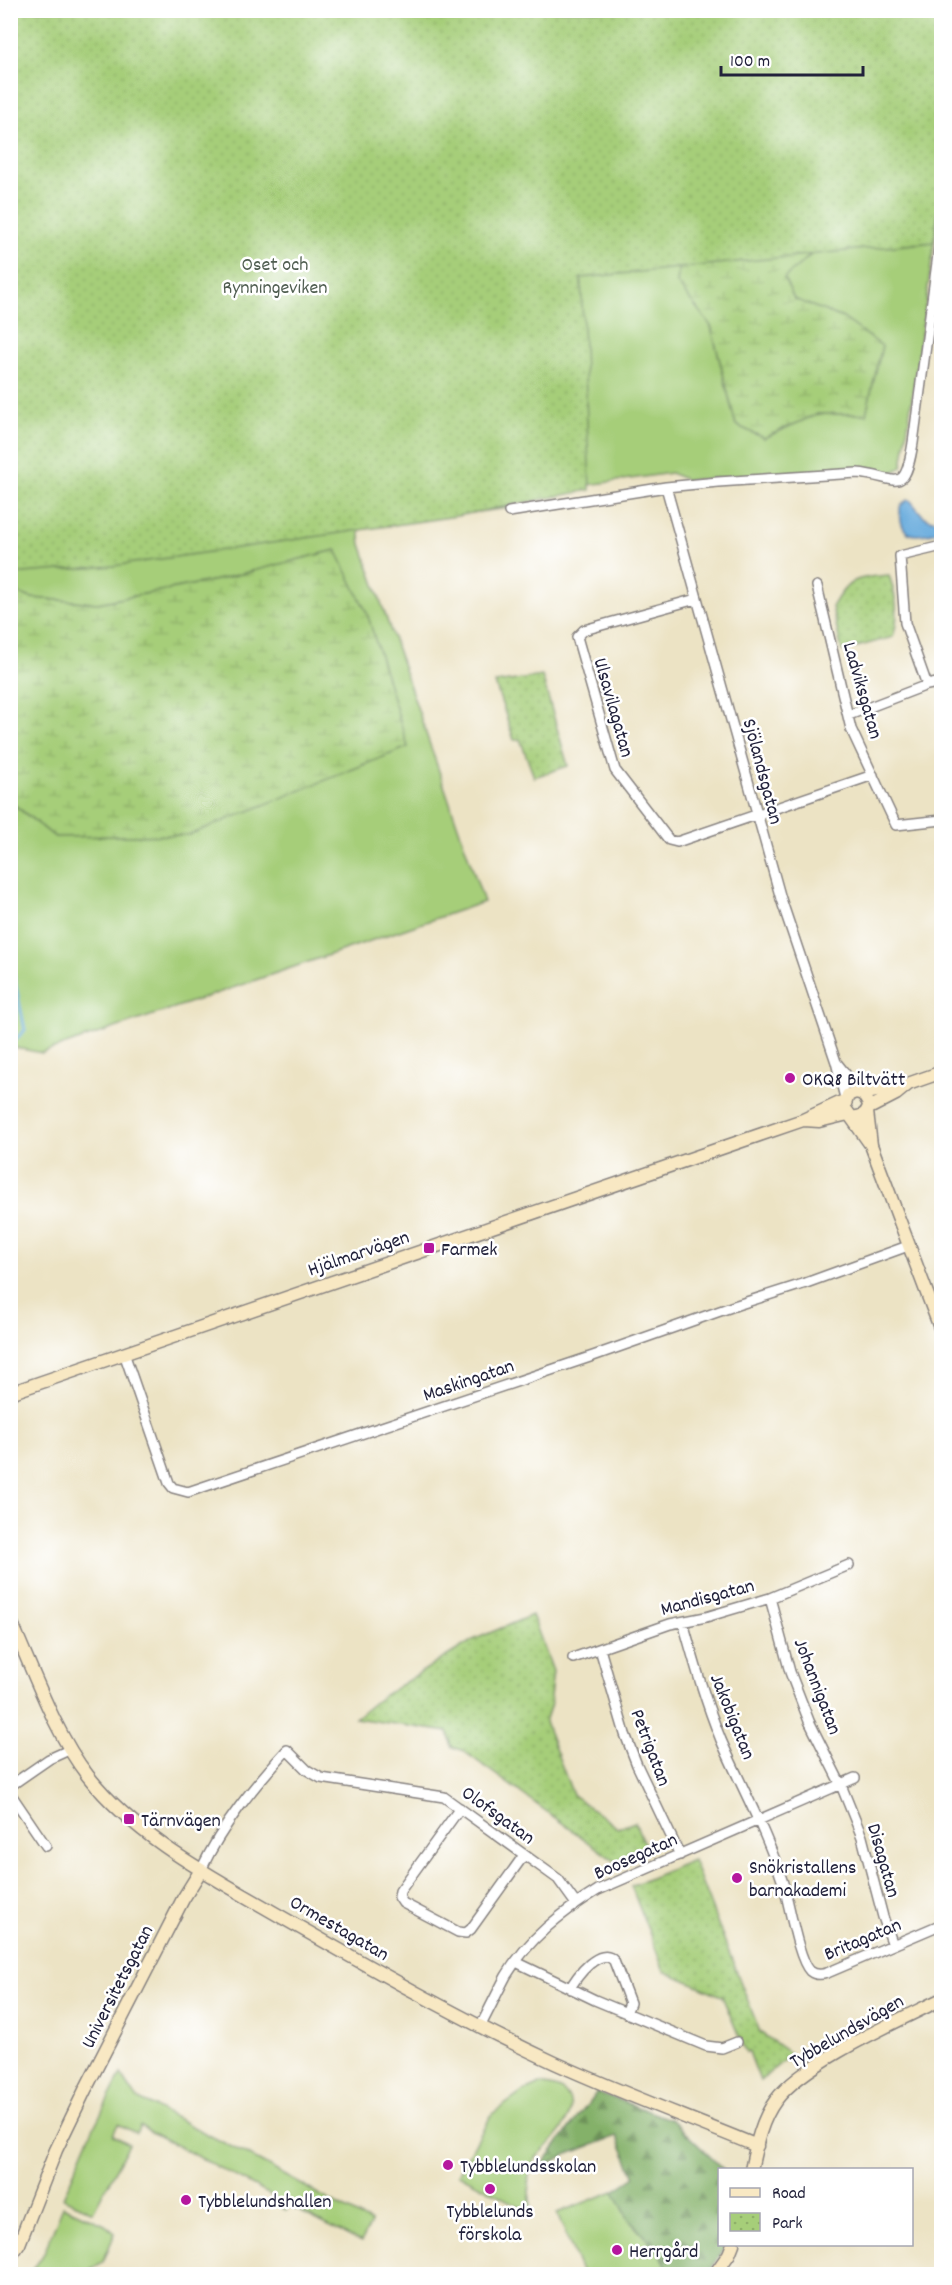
<svg xmlns="http://www.w3.org/2000/svg" width="952" height="2285" font-family="Dekko,sans-serif">
	<style>
		.green { fill: #a6ce79; stroke: #64785a; stroke-width: 1.5; fill-rule: evenodd }
		.forest { fill: url(#forest-firs); stroke: #536a52; stroke-width: 1.5 }
		.wetland { fill: url(#wetland-marsh); stroke: #64785a; stroke-width: 1.5 }
		.park { fill: url(#park-dots); stroke: #64785a; stroke-width: 1.5 }
		.water { fill: #69acdd; stroke: #46678c; stroke-width: 1.5 }
		.lines { fill: none; stroke-linecap: round; stroke-linejoin: round }
		.stream { stroke: #69acdd; stroke-width: 3 }
		.street-casing { stroke: #878280; stroke-width: 12 }
		.secondary-casing { stroke: #878280; stroke-width: 15 }
		.street { stroke: #fff; stroke-width: 9 }
		.secondary { stroke: #f8e8c3; stroke-width: 12 }
		.poi-dot { fill: #b5179e; stroke: #fff; stroke-width: 2 }
		.labels { text-anchor: middle; stroke-width: 5; stroke-linejoin: round; paint-order: stroke }
		.park-label { font-size: 20px; fill: #505e51; stroke: #fff }
		.street-label { font-size: 20px; fill: #22223b; stroke: #fff }
		.poi-label { font-size: 20px; fill: #22223b; stroke: #fff; text-anchor: start }
	</style>
	<defs>
		<pattern id="forest-firs" width="22" height="20" patternUnits="userSpaceOnUse" patternTransform="scale(1.5)"><rect width="22" height="20" fill="#84b169"/><path d="M5 1l3.5 6h-7zM16 11l3.5 6h-7z" fill="#6c9058"/></pattern>
		<pattern id="wetland-marsh" width="20" height="14" patternUnits="userSpaceOnUse" patternTransform="scale(1.5)"><rect width="20" height="14" fill="#a6ce79"/><path d="M1 5h8M5 5V1M11 12h8M15 12V8" fill="none" stroke="#8fb16a"/></pattern>
		<pattern id="park-dots" width="8" height="8" patternUnits="userSpaceOnUse" patternTransform="scale(1.5)"><rect width="8" height="8" fill="#a6ce79"/><path d="M2 2h.1M6 6h.1" fill="none" stroke="#8fb16a" stroke-width="1.8" stroke-linecap="round"/></pattern>
	</defs>
	<rect width="100%" height="100%" fill="#fff"/>
	<filter id="ink" filterUnits="userSpaceOnUse"><feTurbulence type="fractalNoise" baseFrequency=".0167" numOctaves="2"/><feDisplacementMap in="SourceGraphic" scale="12" xChannelSelector="R" yChannelSelector="G"/><feConvolveMatrix kernelMatrix="1 2 1 2 8 2 1 2 1" color-interpolation-filters="sRGB"/></filter>
	<filter id="wash" filterUnits="userSpaceOnUse"><feTurbulence type="fractalNoise" baseFrequency=".008" numOctaves="4" result="noise"/><feDisplacementMap in="SourceGraphic" scale="24" xChannelSelector="R" yChannelSelector="G"/><feGaussianBlur stdDeviation="1.35" result="paint"/><feColorMatrix in="noise" values="0 0 0 0 0 0 0 0 0 0 0 0 0 0 0 0 0 1.4 0 .05"/><feComposite in="paint" operator="in"/></filter>
	<g filter="url(#wash)">
		<rect width="100%" height="100%" fill="#ece3c4"/>
		<path class="green" d="M 941,63 L 942,190 L 902,467 L 891,473 L 873,468 L 686,480 L 671,473 L 514,496 L 509,508 L 359,527 L 361,544 L 484,902 L 42,1053 L 11,1047 L 10,802 L 55,837 L 336,551 L 217,580 L 98,603 L 31,598 L 11,590 L 11,538 ZM 827,241 L 783,278 L 793,299 L 843,318 L 866,414 L 817,414 L 764,438 L 736,425 L 711,326 Z
			M 121,2074 L 137,2098 L 259,2161 L 371,2223 L 361,2242 L 289,2206 L 286,2210 L 272,2202 L 274,2197 L 140,2126 L 136,2133 L 118,2124 L 113,2135 L 129,2144 L 93,2212 L 63,2198 L 89,2137 Z
			M 540,2084 C 549,2086 561,2087 566,2094 C 580,2111 558,2135 547,2147 C 542,2152 534,2158 532,2164 C 526,2179 529,2191 531,2206 L 524,2209 L 458,2174 L 492,2114 L 524,2091 Z
			M 614,2191 L 629,2220 L 661,2254 L 670,2274 L 582,2274 L 557,2213 Z
			M 63,2206 L 105,2225 L 115,2233 L 103,2262 L 82,2274 L 30,2274 L 43,2255 Z"/>
		<path class="forest" d="M 597,2092 L 672,2120 L 723,2169 L 720,2170 L 720,2244 L 727,2245 L 708,2274 L 670,2274 L 661,2254 L 629,2220 L 614,2191 L 635,2177 L 617,2136 L 565,2155 L 539,2169 Z"/>
		<path class="wetland" d="M 685,221 L 827,241 L 784,278 L 794,299 L 843,318 L 882,346 L 866,414 L 817,414 L 764,438 L 736,425 L 711,326 L 677,283 Z
			M 336,550 L 367,613 L 408,747 L 189,835 L 55,837 L 11,802 L 11,590 L 31,598 L 98,603 L 217,580 Z"/>
		<path class="park" d="M 11,10 L 941,11 L 942,180 L 934,242 L 581,278 L 590,490 L 457,516 L 113,566 L 11,574 Z
			M 889,575 C 896,596 900,616 893,637 L 842,651 L 832,607 C 849,577 856,578 889,575 Z
			M 542,676 L 568,766 L 534,777 L 520,739 L 514,740 L 495,683 Z
			M 532,1615 L 553,1671 L 550,1697 L 552,1701 L 545,1722 L 573,1795 L 618,1828 L 635,1822 L 647,1851 L 617,1863 L 462,1750 L 452,1747 L 448,1732 L 355,1718 L 381,1697 L 473,1640 Z
			M 693,1860 L 760,2032 L 791,2054 L 760,2081 L 749,2052 L 746,2053 L 722,1996 L 664,1971 L 631,1886 Z"/>
		<path class="water" d="M 907,500 L 910,500 C 922,514 922,520 941,521 L 941,531 C 916,537 899,541 900,507 Z"/>
		<g class="lines">
			<path class="stream" d="M 10,958 L 25,1030 L 10,1045"/>
		</g>
	</g>
	<g filter="url(#ink)">
		<g class="lines">
			<defs>
				<path id="street" d="M 666,487 L 781,899 L 836,1062 L 845,1098
					M 509,512 L 666,487 L 718,482 L 857,473 C 897,476 904,499 913,443 L 942,225
					M 817,586 L 851,729 L 896,825 L 942,820
					M 696,599 L 584,630 L 577,637 L 615,770 L 669,840 L 677,842 L 873,775
					M 927,685 L 905,623 L 900,556 L 942,546
					M 849,715 L 927,685 L 942,682
					M 836,1062 L 860,1092
					M 124,1353 L 169,1483 L 173,1488 L 188,1492 L 593,1356 L 737,1305 L 806,1283 L 908,1246
					M 770,1598 L 790,1672 L 809,1721 L 841,1785 L 862,1837 L 883,1917 L 893,1945
					M 683,1622 C 694,1661 705,1701 721,1740 C 742,1788 767,1833 783,1883 C 789,1902 798,1959 810,1971 C 815,1975 821,1975 827,1973 L 942,1924
					M 600,1649 L 625,1734 L 637,1765 L 680,1855
					M 573,1658 L 670,1624 L 706,1617 L 770,1598 L 849,1565
					M 10,1786 L 49,1759 L 69,1750
					M 10,1793 L 46,1846
					M 460,1808 L 400,1891 L 399,1897 L 403,1903 L 458,1932 L 466,1933 L 471,1929 L 524,1855
					M 201,1870 C 222,1825 254,1786 287,1750 L 307,1770 L 321,1778 L 444,1797 L 558,1879 L 576,1904
					M 516,1962 L 595,2000 L 706,2046 L 722,2048 L 737,2042
					M 570,1989 C 576,1976 601,1945 614,1961 L 630,2003 L 626,2013
					M 480,2027 C 489,2010 497,1993 506,1976 C 529,1938 561,1913 598,1890 L 855,1778"/>
				<path id="secondary" d="M 863,1094 L 908,1084 L 942,1072
					M 869,1108 L 896,1094 L 907,1085
					M 867,1112 L 871,1145 L 942,1333
					M 852,1117 C 861,1118 868,1114 869,1104 L 863,1094 L 856,1092 L 848,1095 L 844,1107 L 871,1145
					M 804,1120 L 819,1121 L 848,1114
					M 10,1393 L 803,1120 L 844,1101
					M 10,1619 C 32,1668 55,1734 88,1776 C 137,1838 211,1876 278,1915 C 369,1967 460,2019 555,2063 C 621,2093 689,2118 757,2146
					M 751,2170 C 756,2146 761,2120 776,2100 C 804,2062 898,2021 942,1999
					M 10,2257 L 19,2244 L 56,2150 L 85,2090 L 183,1899 L 201,1870
					M 715,2274 L 729,2254 L 733,2244"/>
			</defs>
			<use href="#street" class="street-casing"/>
			<use href="#secondary" class="secondary-casing"/>
			<use href="#street" class="street"/>
			<use href="#secondary" class="secondary"/>
		</g>
	</g>
	<g class="poi-dot">
		<circle cx="790" cy="1078" r="6"/>
		<rect x="423" y="1242" width="12" height="12" rx="3"/>
		<rect x="123" y="1813" width="12" height="12" rx="3"/>
		<circle cx="737" cy="1878" r="6"/>
		<circle cx="448" cy="2165" r="6"/>
		<circle cx="490" cy="2189" r="6"/>
		<circle cx="186" cy="2200" r="6"/>
		<circle cx="617" cy="2250" r="6"/>
	</g>
	<g class="labels">
		<g class="park-label">
			<text x="275" y="270">Oset och<tspan x="275" dy="23">Rynningeviken</tspan></text>
		</g>
		<g class="street-label">
			<text transform="translate(864 690) rotate(74)" y="7">Ladviksgatan</text>
			<text transform="translate(615 707) rotate(74)" y="7">Ulsavilagatan</text>
			<text transform="translate(764 771) rotate(75)" y="7">Sjölandsgatan</text>
			<text transform="translate(358 1252) rotate(-19)" y="7">Hjälmarvägen</text>
			<text transform="translate(468 1379) rotate(-19)" y="7">Maskingatan</text>
			<text transform="translate(707 1596) rotate(-15)" y="7">Mandisgatan</text>
			<text transform="translate(819 1686) rotate(69)" y="7">Johannigatan</text>
			<text transform="translate(734 1716) rotate(68)" y="7">Jakobigatan</text>
			<text transform="translate(652 1747) rotate(69)" y="7">Petrigatan</text>
			<text transform="translate(499 1814) rotate(36)" y="7">Olofsgatan</text>
			<text transform="translate(635 1855) rotate(-24)" y="7">Boosegatan</text>
			<text transform="translate(885 1860) rotate(74)" y="7">Disagatan</text>
			<text transform="translate(340 1927) rotate(30)" y="7">Ormestagatan</text>
			<text transform="translate(862 1938) rotate(-23)" y="7">Britagatan</text>
			<text transform="translate(116 1986) rotate(-63)" y="7">Universitetsgatan</text>
			<text transform="translate(846 2030) rotate(-30)" y="7">Tybbelundsvägen</text>
		</g>
		<g class="poi-label">
			<text x="802" y="1085">OKQ8 Biltvätt</text>
			<text x="441" y="1255">Farmek</text>
			<text x="141" y="1826">Tärnvägen</text>
			<text x="749" y="1873">Snökristallens<tspan x="749" dy="23">barnakademi</tspan></text>
			<text x="460" y="2172">Tybblelundsskolan</text>
			<text x="198" y="2207">Tybblelundshallen</text>
			<text x="490" y="2217" text-anchor="middle">Tybblelunds<tspan x="490" dy="23">förskola</tspan></text>
			<text x="629" y="2257">Herrgård</text>
		</g>
	</g>
	<rect width="952" height="2285" fill="none" stroke="#fff" stroke-width="36"/>
	<rect x="718" y="2168" width="195" height="78" fill="#ffffff" stroke="#a7a7b1" stroke-width="1.5"/>
	<rect x="730" y="2188" width="30" height="9" fill="#f8e8c3" stroke="#a7a7b1" stroke-width="1.5"/>
	<text x="772" y="2198" font-size="18" fill="#22223b">Road</text>
	<rect x="730" y="2213" width="30" height="18" fill="url(#park-dots)" stroke="#a7a7b1" stroke-width="1.5"/>
	<text x="772" y="2228" font-size="18" fill="#22223b">Park</text>
	<path d="M721 66v9h142v-9" fill="none" stroke="#22223b" stroke-width="3"/>
	<text x="730" y="66" font-size="18" fill="#22223b" stroke="#ffffff" stroke-width="4.5" paint-order="stroke">100 m</text>
</svg>
